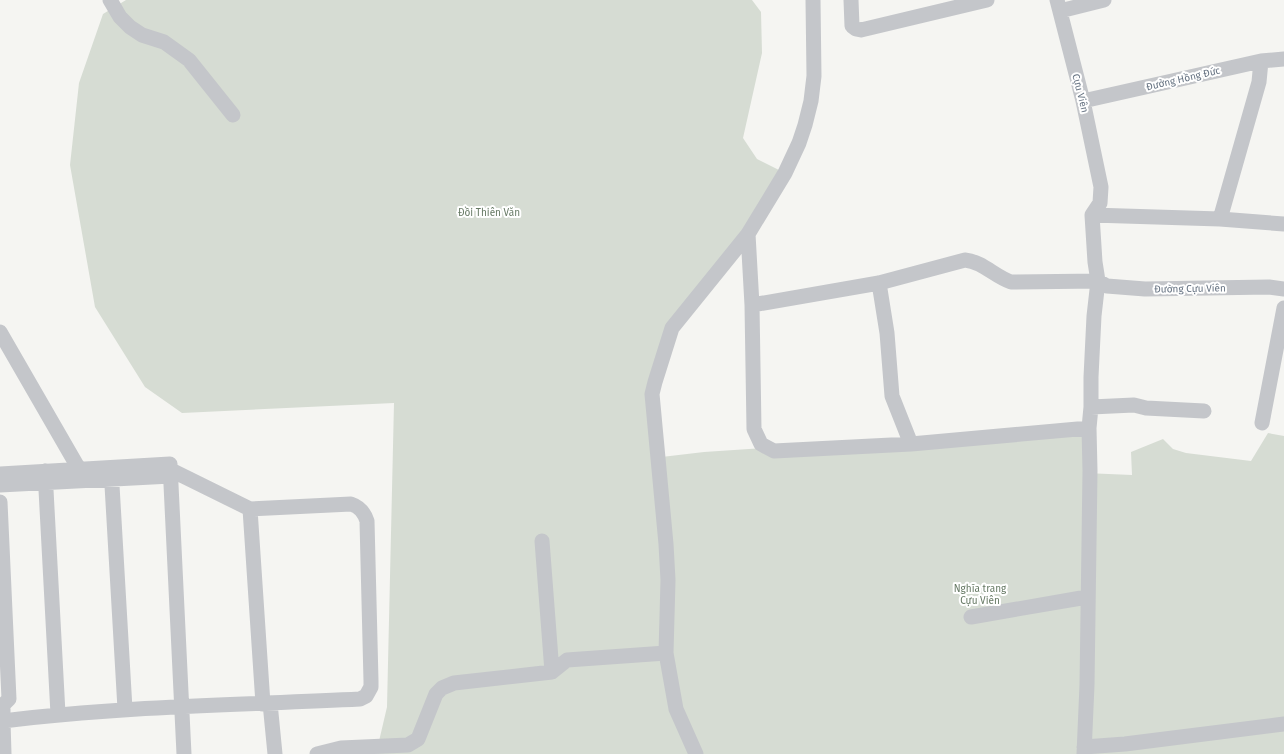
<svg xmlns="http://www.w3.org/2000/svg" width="1284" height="754" font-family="'Fira Sans',sans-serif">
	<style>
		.green { fill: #d6dcd3 }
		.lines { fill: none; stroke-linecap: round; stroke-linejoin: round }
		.minor { stroke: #c4c6ca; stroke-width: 15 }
		.labels { text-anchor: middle; stroke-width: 4; stroke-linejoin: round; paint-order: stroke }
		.street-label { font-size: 10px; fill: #667382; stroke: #fff }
		.park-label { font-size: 10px; fill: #667964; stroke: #fff }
	</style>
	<rect width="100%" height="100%" fill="#f5f5f2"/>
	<path class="green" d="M 126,0 L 752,0 L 761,12 L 762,53 L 743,138 L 757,159 L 785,173 L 745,227 L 694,291 L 648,382 L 653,458 L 704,452 L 1084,427 L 1085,473 L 1132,475 L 1131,452 L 1163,439 L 1173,449 L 1186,453 L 1251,461 L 1268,433 L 1284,436 L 1284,754 L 376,754 L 387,707 L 394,403 L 182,413 L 145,387 L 95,307 L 70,165 L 79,83 L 103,14 Z"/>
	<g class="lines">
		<path class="minor" d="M 110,0 L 120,17 L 130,27 L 142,35 L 164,42 L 189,60 L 233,115
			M 851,0 L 852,26 L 856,29 L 861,30 L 987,0
			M 1057,0 L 1083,101 L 1101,187 L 1100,203 L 1092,215 L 1095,262 L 1098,281 L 1094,316 L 1091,377 L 1091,407 L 1089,428 L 1090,471 L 1087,685 L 1084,754
			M 1060,11 L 1104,0
			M 1083,101 L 1261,61 L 1284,59
			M 1092,215 L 1220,219 L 1284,224
			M 1220,219 L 1259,82 L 1261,61
			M 748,234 L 752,305 L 754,429 L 761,444 L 774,451 L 911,444 L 1089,428
			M 1098,281 L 1107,286 L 1145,289 L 1269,287 L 1284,289
			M 879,283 L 887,333 L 892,396 L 911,444
			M 752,305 L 879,283 L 965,260 C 983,262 994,276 1011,282 L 1098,281
			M 0,332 L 79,469
			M 1091,407 L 1134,405 L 1146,408 L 1204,411
			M 1262,423 L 1284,308
			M 111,468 L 125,709
			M 45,471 L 58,714
			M 0,474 L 170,464 L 184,754
			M 0,485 L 171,476
			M 0,502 L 9,699 L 3,705 L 3,721 C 121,706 241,705 360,699 L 366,696 L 371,687 L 371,681 L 367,521 C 364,512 360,507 351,504 L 250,509 L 171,470
			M 250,509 L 263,704
			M 542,541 L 552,672
			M 971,617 L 1087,597
			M 270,703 L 275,754
			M 0,721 L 3,721 L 4,754
			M 1084,747 L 1125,744 L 1284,724
			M 317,754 L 341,748 L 408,745 L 418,739 L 436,694 L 442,688 L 454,683 L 552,672 L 567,660 L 666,653
			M 696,754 L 676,709 L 666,653 L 668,580 L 666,544 L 652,394 L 655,382 L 672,328 L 748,234 L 785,173 L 799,143 L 805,125 L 811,101 L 814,76 L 813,0"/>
	</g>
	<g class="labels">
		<g class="street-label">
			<text transform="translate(1183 78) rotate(-13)" y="4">Đường Hồng Đức</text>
			<text transform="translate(1081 93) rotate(76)" y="4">Cựu Viên</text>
			<text transform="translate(1190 288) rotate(-1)" y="4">Đường Cựu Viên</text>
		</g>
		<g class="park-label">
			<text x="489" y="216">Đồi Thiên Văn</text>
			<text x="980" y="592">Nghĩa trang<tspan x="980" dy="12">Cựu Viên</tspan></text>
		</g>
	</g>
</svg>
